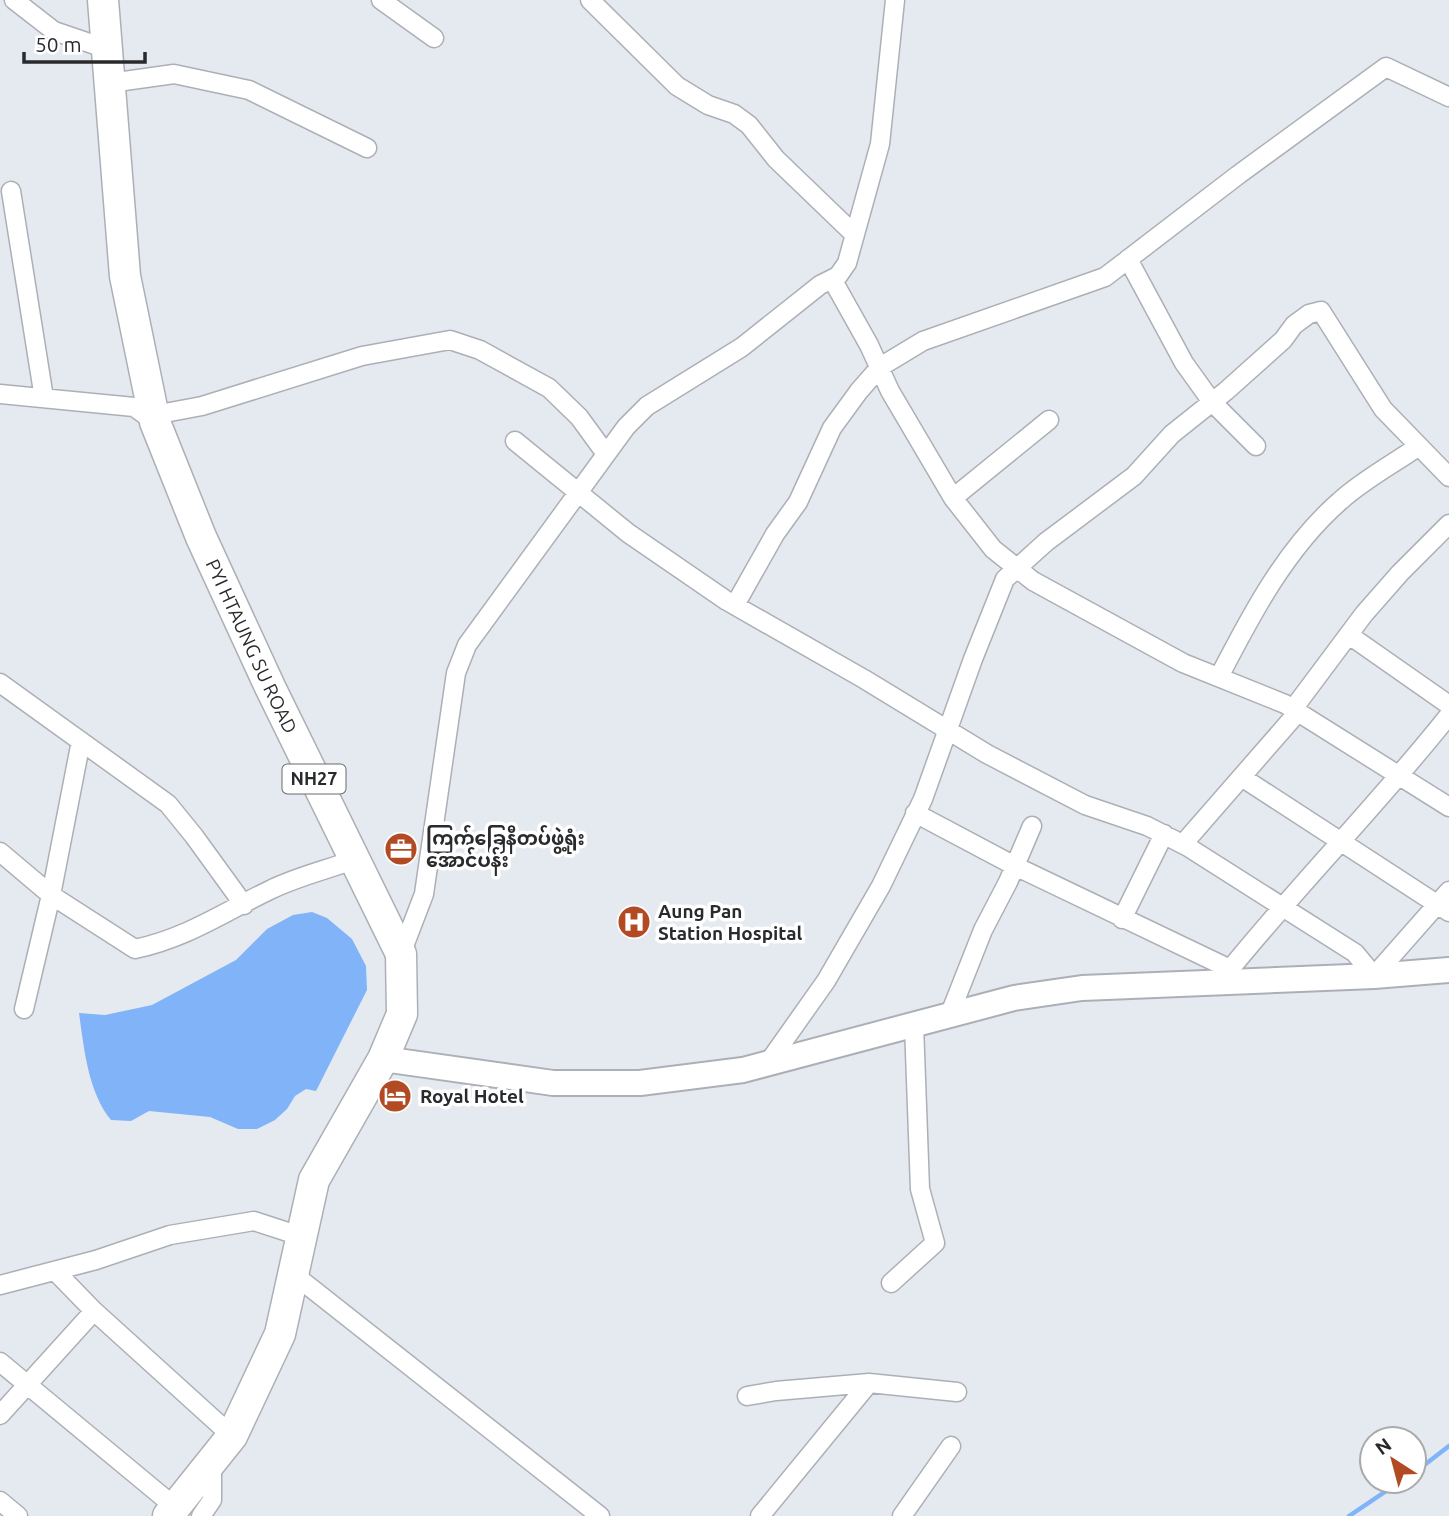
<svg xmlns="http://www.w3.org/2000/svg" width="1449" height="1516" font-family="Ubuntu,'Noto Sans Myanmar',sans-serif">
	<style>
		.water { fill: #80b3f7 }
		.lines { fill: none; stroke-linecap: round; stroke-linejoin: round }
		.stream { stroke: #80b3f7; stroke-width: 4.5 }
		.minor-casing { stroke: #acb0b6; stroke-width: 21 }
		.secondary-casing { stroke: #acb0b6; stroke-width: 28 }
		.trunk-casing { stroke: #acb0b6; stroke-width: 33 }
		.minor { stroke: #fff; stroke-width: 18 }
		.secondary { stroke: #fff; stroke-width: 24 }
		.trunk { stroke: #fff; stroke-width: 30 }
		.labels { text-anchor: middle; stroke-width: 7; stroke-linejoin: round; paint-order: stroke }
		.shield { fill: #fff; stroke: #686a6b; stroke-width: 2 }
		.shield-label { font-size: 18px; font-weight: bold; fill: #282a2c }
		.street-label { font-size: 19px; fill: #282a2c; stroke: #fff }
		.poi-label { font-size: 19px; font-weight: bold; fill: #282a2c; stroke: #fff; text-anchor: start }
	</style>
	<rect width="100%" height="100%" fill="#e5eaf0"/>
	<path class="water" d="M 312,912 L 327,918 L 352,939 L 366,966 L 367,990 L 316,1091 L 306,1089 L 295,1096 L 287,1109 L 275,1120 L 257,1129 L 238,1129 L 210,1117 L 149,1111 L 131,1121 L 111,1120 C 88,1092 84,1048 79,1013 L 105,1015 L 152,1005 L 236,960 L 267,929 L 293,915 Z"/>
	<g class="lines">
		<path class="stream" d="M 1414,1473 L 1449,1446
			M 1349,1516 L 1401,1481"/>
		<defs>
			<path id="minor" d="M 14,0 L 54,31 L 107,49
				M 381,0 L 434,38
				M 590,0 L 677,86 L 708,105 L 734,114 L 749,125 L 776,159 L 855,235
				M 110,83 L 174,74 L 249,90 L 367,148
				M 11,191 L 44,398
				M 1128,259 L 1184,363 L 1212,402 L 1256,446
				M 832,279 L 869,345 L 890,391 L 953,498 L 993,549 L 1033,581 L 1183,663 L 1285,704 L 1449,807
				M 0,394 L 134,407 L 155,422
				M 154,415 L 202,406 L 362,356 L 450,340 L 480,350 L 549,388 L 579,417 L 606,454
				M 515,441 L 628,533 L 727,601 L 864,679 L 987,754 L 1085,805 L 1147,826 L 1188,847 L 1355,953 L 1374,976 L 1449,891
				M 953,498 L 1049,420
				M 735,605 L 775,534 L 798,502 L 832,428 L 859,391 L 880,367 L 923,341 L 1105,277 L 1238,175 L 1386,67 L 1449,97
				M 1349,635 L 1449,705
				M 1219,677 C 1251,615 1286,548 1340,501 C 1363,480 1393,464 1419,446
				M 0,683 L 168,804 L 194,836 L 244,905
				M 1293,709 L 1364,614 L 1400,573 L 1449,524
				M 1243,778 L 1449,912
				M 915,813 L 1015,866 L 1230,969
				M 1183,844 L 1298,712
				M 0,852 L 51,895 L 135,949 C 187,938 224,912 270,890 C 296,877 326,870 353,860
				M 1122,919 L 1164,834
				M 401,954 L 424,894 L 456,673 L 467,645 L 626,427 L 647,406 L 742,347 L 820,285 L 838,276 L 847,263 L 880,144 L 895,0
				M 1223,978 C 1295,888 1377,806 1449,715
				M 24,1009 L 51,895 L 81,741
				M 949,1016 L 983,930 L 1008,882 L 1032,826
				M 768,1063 L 826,981 L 881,886 L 923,799 L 973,659 L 1005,579 L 1046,542 L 1134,476 L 1172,434 L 1226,391 L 1283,340 L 1294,325 L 1309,314 L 1321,311 L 1383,409 L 1449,477
				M 56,1272 L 94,1311 L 232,1436
				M 292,1273 L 600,1516
				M 891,1283 L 935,1243 L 920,1189 L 914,1025
				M 0,1285 L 96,1260 L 170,1235 L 254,1221 L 300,1236
				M 0,1362 L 175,1507
				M 869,1383 L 957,1392
				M 747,1396 L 776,1391 L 869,1383 L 760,1516
				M 0,1415 L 94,1311
				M 0,1501 L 18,1516
				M 201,1516 L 212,1500 L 212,1464
				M 902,1516 L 951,1446"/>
			<path id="secondary" d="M 383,1059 L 553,1083 L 640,1083 L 743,1070 L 1014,998 L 1082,988 L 1374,976 L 1449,970"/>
			<g id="trunk">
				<path id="s1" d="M 103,0 L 125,276 L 155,422 L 201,537 L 270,687 L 401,954 L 402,1014 L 383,1059 L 314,1180 L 280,1334 L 232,1436 L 168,1516"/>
			</g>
		</defs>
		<use href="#minor" class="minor-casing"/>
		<use href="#secondary" class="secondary-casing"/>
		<use href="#trunk" class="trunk-casing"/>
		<use href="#minor" class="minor"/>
		<use href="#secondary" class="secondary"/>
		<use href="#trunk" class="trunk"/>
	</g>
	<defs>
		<symbol id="office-disc" viewBox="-11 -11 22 22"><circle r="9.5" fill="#b24b24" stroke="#fff"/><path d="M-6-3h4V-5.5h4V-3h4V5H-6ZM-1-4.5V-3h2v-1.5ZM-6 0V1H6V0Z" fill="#fff"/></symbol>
		<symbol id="hospital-disc" viewBox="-11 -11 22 22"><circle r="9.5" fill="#b24b24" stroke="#fff"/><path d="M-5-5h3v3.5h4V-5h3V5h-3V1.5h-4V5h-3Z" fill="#fff"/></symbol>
		<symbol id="hotel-disc" viewBox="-11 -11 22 22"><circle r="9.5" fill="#b24b24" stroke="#fff"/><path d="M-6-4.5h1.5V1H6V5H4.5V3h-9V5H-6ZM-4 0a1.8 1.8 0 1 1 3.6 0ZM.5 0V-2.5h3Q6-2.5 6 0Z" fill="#fff"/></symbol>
	</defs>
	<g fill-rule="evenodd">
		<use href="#office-disc" x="382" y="830" width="38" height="38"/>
		<use href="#hospital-disc" x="615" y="903" width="38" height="38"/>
		<use href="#hotel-disc" x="376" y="1077" width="38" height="38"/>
	</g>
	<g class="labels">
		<rect class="shield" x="282.5" y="764.5" width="63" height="29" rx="5"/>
		<g class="shield-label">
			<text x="314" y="785">NH27</text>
		</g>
		<g class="street-label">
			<text dy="7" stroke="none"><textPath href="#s1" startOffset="670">PYI HTAUNG SU ROAD</textPath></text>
		</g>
		<g class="poi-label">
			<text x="426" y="845">ကြက်ခြေနီတပ်ဖွဲ့ရုံး<tspan x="426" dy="22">အောင်ပန်း</tspan></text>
			<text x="658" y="918">Aung Pan<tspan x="658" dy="22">Station Hospital</tspan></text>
			<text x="420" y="1103">Royal Hotel</text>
		</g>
	</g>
	<g transform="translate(1393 1460) rotate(324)"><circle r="33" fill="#ffffff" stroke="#a9aaab" stroke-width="2"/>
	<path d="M0-5L12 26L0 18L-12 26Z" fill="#b24b24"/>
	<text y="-10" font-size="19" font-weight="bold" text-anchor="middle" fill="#282a2c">N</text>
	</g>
	<path d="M24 52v10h121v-10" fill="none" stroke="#282a2c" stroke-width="3.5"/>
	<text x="35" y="52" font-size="21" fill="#282a2c" stroke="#ffffff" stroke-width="5" paint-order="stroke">50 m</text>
</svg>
